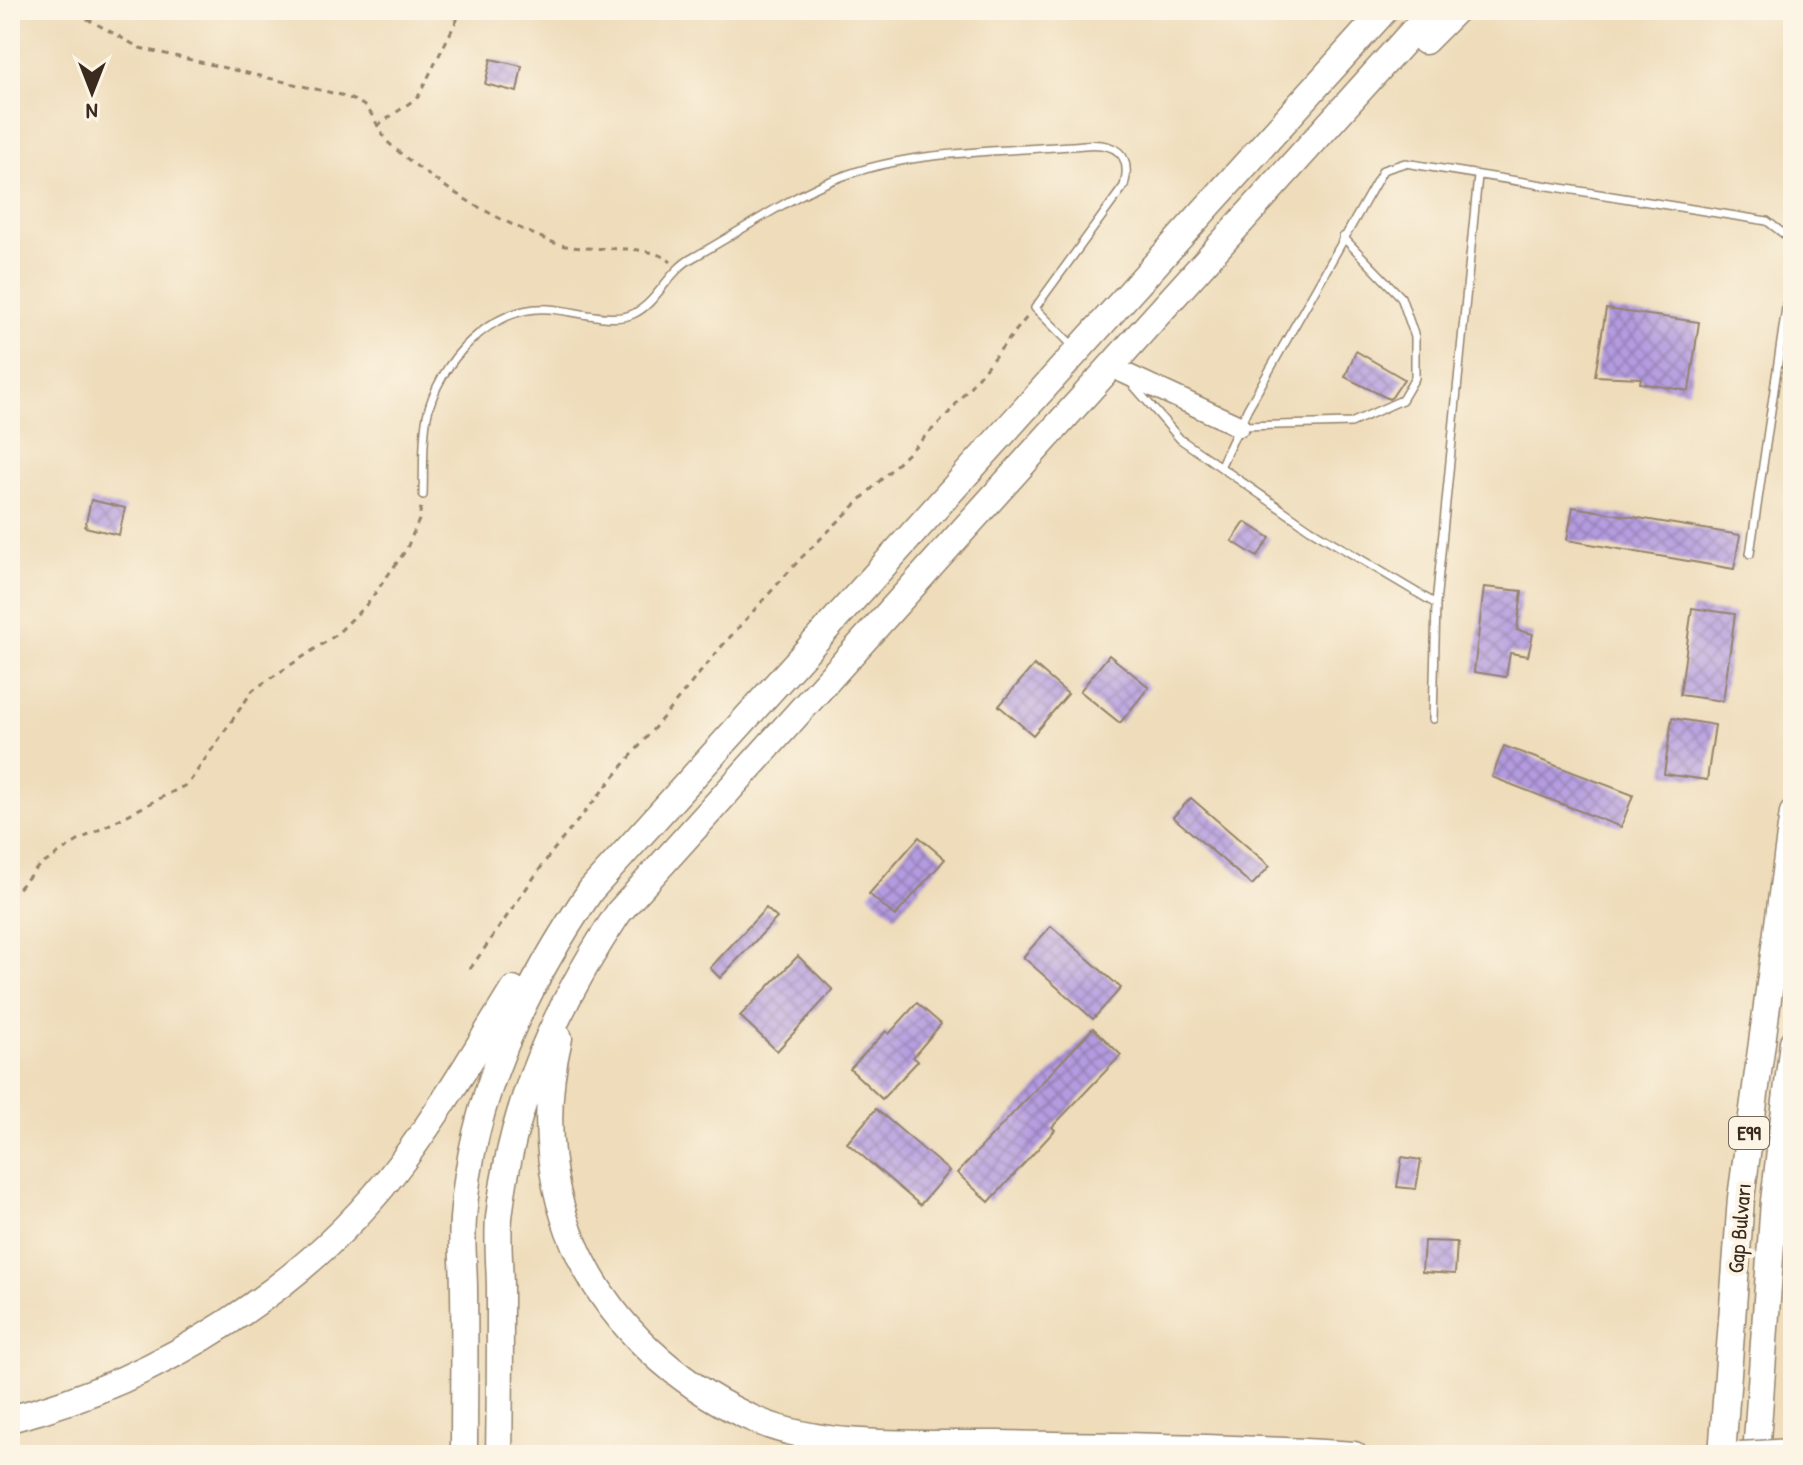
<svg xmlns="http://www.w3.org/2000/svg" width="1803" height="1465" font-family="'Patrick Hand',sans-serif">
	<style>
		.building { fill: url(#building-cross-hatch) }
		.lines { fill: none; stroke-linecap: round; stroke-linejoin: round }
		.lane-casing { stroke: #94836c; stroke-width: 10 }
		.secondary-casing { stroke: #94836c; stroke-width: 23 }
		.highway-casing { stroke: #94836c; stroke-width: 29 }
		.path { stroke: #94836c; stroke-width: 3; stroke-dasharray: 6 6; stroke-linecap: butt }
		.lane { stroke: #fff; stroke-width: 7 }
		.secondary { stroke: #fff; stroke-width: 20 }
		.highway { stroke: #fff; stroke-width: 26 }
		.highway-bridge-casing { stroke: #94836c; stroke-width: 29; stroke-linecap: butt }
		.highway-bridge { stroke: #fff; stroke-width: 26 }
		.labels { text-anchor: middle; stroke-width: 8; stroke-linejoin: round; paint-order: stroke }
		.shield { fill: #fcf5e5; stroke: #75675a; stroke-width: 2 }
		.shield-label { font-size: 20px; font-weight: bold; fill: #3b2a1e }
		.street-label { font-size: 22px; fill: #3b2a1e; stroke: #fcf5e5 }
	</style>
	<defs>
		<pattern id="building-cross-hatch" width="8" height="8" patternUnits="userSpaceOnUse" patternTransform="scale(2)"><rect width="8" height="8" fill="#b49be0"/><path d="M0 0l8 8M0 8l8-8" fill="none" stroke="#947fb5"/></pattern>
	</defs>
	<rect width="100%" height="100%" fill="#fcf5e5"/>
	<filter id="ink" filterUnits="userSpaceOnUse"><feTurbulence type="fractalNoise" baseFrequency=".0125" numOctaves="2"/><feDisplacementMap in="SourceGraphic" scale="16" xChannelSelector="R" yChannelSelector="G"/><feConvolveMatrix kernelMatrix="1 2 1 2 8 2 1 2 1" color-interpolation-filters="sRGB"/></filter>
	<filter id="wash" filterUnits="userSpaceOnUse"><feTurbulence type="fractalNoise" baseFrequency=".006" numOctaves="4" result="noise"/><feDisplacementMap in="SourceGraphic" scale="32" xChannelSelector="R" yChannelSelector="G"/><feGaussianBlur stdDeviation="1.8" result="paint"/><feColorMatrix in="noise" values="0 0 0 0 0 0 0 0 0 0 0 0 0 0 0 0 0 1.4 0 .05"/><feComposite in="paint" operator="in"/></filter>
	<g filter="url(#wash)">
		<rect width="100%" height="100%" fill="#eedcba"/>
		<g id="blocks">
			<path class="building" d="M 491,59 L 522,66 L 517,92 L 485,84 Z
				M 1606,309 L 1699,322 L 1689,391 L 1640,383 L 1641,378 L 1595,376 Z
				M 1356,351 L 1404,379 L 1392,397 L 1389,399 L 1345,377 Z
				M 91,500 L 125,508 L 119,535 L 85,527 Z
				M 1573,507 L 1740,535 L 1734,569 L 1567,540 Z
				M 1245,522 L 1270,538 L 1257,557 L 1232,541 Z
				M 1484,587 L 1522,591 L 1517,630 L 1533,634 L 1528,656 L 1510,653 L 1506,677 L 1474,672 Z
				M 1692,608 L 1735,614 L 1723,701 L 1680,695 Z
				M 1109,655 L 1149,687 L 1120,723 L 1080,691 Z
				M 1034,665 L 1068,694 L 1033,735 L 999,706 Z
				M 1672,718 L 1715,725 L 1707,780 L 1664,774 Z
				M 1504,746 L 1633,795 L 1621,827 L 1492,777 Z
				M 1191,798 L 1270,866 L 1252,885 L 1173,817 Z
				M 919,837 L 945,859 L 895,916 L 869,894 Z
				M 766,908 L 777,918 L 720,978 L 710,968 Z
				M 1051,926 L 1121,988 L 1093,1019 L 1023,957 Z
				M 798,956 L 833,990 L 777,1051 L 740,1016 Z
				M 917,1003 L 941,1024 L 913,1057 L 918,1061 L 882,1099 L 850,1069 L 886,1031 L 889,1034 Z
				M 1093,1028 L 1121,1055 L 1052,1127 L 1055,1130 L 989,1202 L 957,1173 Z
				M 876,1109 L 949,1171 L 920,1205 L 847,1143 Z
				M 1402,1157 L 1421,1160 L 1416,1189 L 1397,1187 Z
				M 1424,1241 L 1457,1242 L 1455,1274 L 1422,1272 Z"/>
		</g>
	</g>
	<g filter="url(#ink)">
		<use href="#blocks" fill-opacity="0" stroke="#94836c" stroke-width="2"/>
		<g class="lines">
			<defs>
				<path id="lane" d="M 1132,384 L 1180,439 L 1310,529 L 1436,604
					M 1241,426 L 1351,423 L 1402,400 L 1415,378 L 1415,337 L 1401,297 L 1343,237
					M 1221,465 L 1248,408 L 1383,170 L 1405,163 L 1767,221 L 1789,238 L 1793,260 L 1750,554
					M 423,495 C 424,470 422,441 427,416 C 438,363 492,304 549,309 C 573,310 611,324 633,314 C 658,303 667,271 694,257 C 738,233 794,194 838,178 C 914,149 1004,152 1084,145 C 1114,142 1133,153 1124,186 L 1035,308 L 1075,348
					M 1433,719 L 1436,604 L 1478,176"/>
				<path id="secondary" d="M 1122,372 L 1239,426"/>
				<path id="highway" d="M 1425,41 L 1456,10
					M 559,1038 C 540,1117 548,1200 588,1272 C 624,1337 689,1392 758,1421 C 827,1450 923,1443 998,1444 C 1117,1446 1236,1447 1354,1455
					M 10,1419 C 161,1380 311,1285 404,1159 C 444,1105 478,1047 513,990
					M 464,1455 C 464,1400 465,1346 464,1291 C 464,1267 461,1243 463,1219 C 471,1097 524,988 591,890 L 1385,10
					M 499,1455 C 500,1400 500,1346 500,1291 C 500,1267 497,1242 499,1218 C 511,1104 556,1006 619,912 L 1432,10
					M 1722,1455 L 1741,1198 L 1793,813
					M 1756,1455 L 1774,1201 L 1793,1042"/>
			</defs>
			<use href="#lane" class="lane-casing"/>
			<use href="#secondary" class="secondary-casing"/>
			<use href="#highway" class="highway-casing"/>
			<path class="path" d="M 40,10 L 82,16 L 140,48 L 341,95 C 348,98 357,101 363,105 C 376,115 379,135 391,145 C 437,186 494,219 552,242 C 585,256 644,239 671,262
				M 377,126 L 418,97 L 462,10
				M 10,897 L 38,867 L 81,839 L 188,784 L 253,690 L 336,635 L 368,603 L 406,550 L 419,520 L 421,506
				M 470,969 L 551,853 L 722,646 L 801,558 L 947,415 L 1027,317"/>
			<use href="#lane" class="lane"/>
			<use href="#secondary" class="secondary"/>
			<use href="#highway" class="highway"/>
			<defs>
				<path id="highway-bridge" d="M 1740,1455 L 1793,1452"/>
			</defs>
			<use href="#highway-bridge" class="highway-bridge-casing"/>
			<use href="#highway-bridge" class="highway-bridge"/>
		</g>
	</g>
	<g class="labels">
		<rect class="shield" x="1729" y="1117" width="40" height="32" rx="6"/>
		<g class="shield-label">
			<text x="1749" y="1140">E99</text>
		</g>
		<g class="street-label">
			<text transform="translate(1739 1228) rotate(-85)" y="8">Gap Bulvarı</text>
		</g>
	</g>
	<rect width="1803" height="1465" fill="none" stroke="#fcf5e5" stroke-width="40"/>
	<g transform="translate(92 92) rotate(180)" stroke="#fcf5e5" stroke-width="6" paint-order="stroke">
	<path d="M0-6L14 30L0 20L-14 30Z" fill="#3b2a1e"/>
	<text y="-12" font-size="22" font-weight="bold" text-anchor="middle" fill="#3b2a1e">N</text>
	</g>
</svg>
